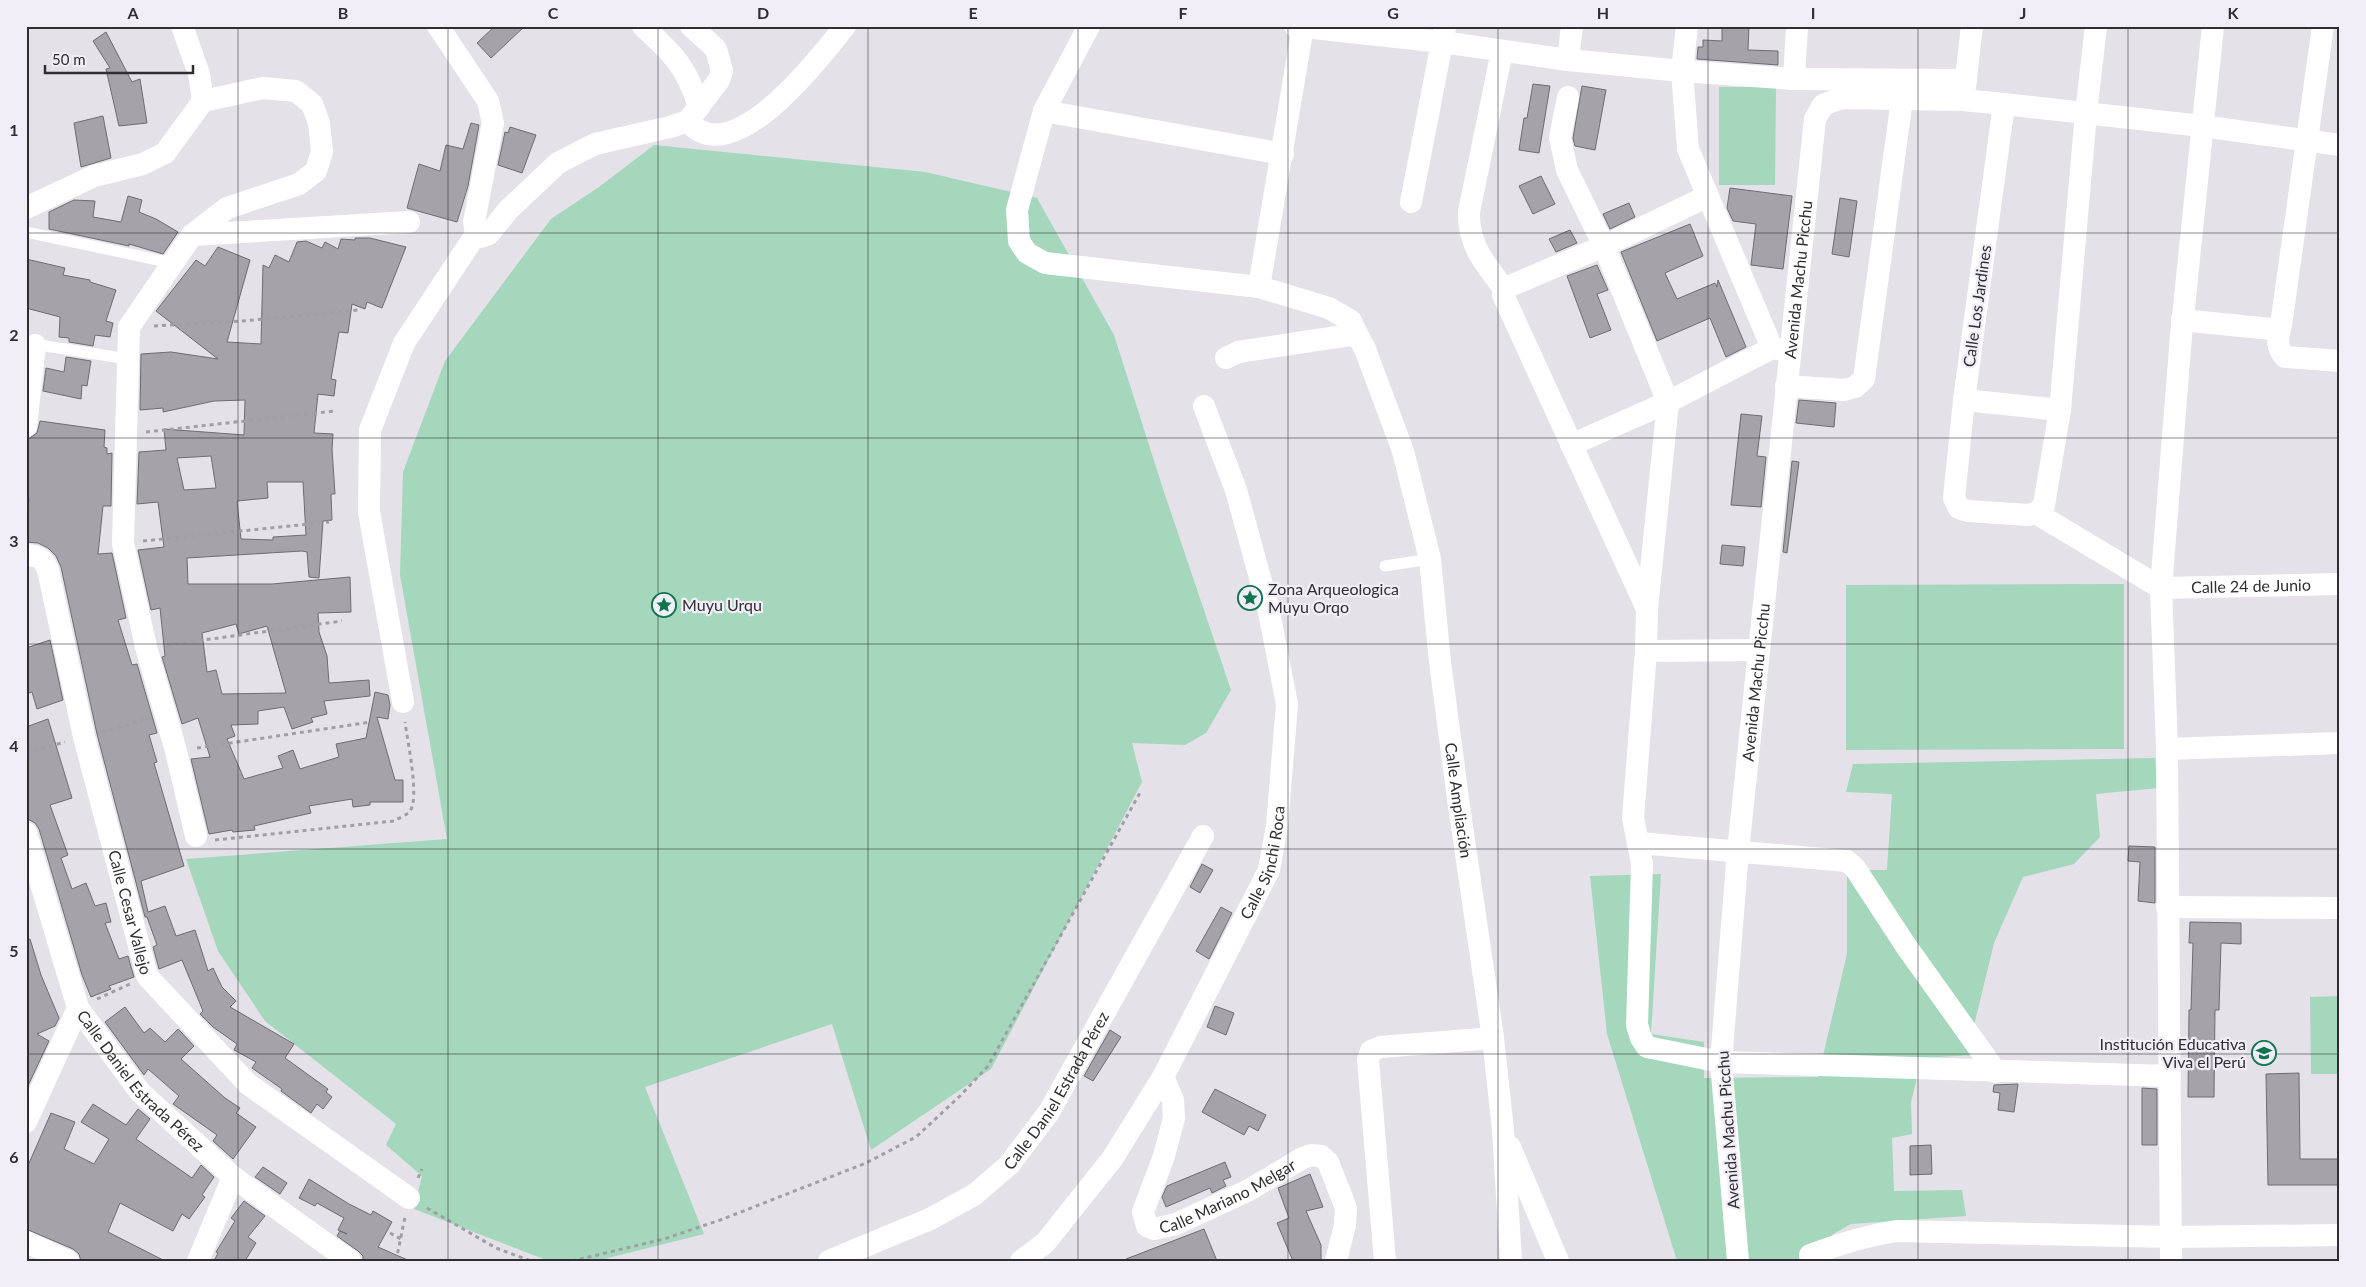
<svg xmlns="http://www.w3.org/2000/svg" width="2366" height="1287" font-family="Lato,sans-serif">
	<style>
		.green { fill: #a4d7bb }
		.building { fill: #a5a2aa; stroke: #6e6c73; fill-rule: evenodd }
		.lines { fill: none; stroke-linecap: round; stroke-linejoin: round }
		.path { stroke: #a19fa6; stroke-width: 3; stroke-dasharray: 4 4; stroke-linecap: butt }
		.lane { stroke: #fff; stroke-width: 11 }
		.street { stroke: #fff; stroke-width: 22 }
		.grid { fill: none; stroke: #2f2e32; stroke-width: 1; stroke-opacity: 0.55 }
		.labels { text-anchor: middle; stroke-width: 4.5; stroke-linejoin: round; paint-order: stroke }
		.street-label { font-size: 16px; fill: #2f2e32; stroke: #f1eef7 }
		.poi-label { font-size: 16px; fill: #2f2e32; stroke: #f1eef7; text-anchor: start }
		.neatline { fill: none; stroke: #2f2e32; stroke-width: 2 }
		.grid-label { font-size: 16px; text-anchor: middle; font-weight: bold; fill: #2f2e32 }
	</style>
	<rect width="100%" height="100%" fill="#e4e1e9"/>
	<path class="green" d="M 1719,87 L 1776,87 L 1775,185 L 1719,185 Z
		M 654,145 L 925,172 L 1037,198 L 1114,335 L 1163,489 L 1231,690 L 1206,733 L 1185,745 L 1132,743 L 1142,782 L 991,1069 L 871,1150 L 832,1024 L 645,1087 L 704,1234 L 596,1261 L 549,1261 L 414,1209 L 422,1176 L 386,1145 L 396,1124 L 265,1021 L 218,951 L 186,859 L 447,839 L 400,575 L 403,472 L 445,361 L 551,219 L 599,187 Z
		M 2124,584 L 2124,749 L 1846,750 L 1846,585 Z
		M 2155,758 L 2158,788 L 2096,794 L 2100,837 L 2074,864 L 2023,877 L 1994,943 L 1971,1038 L 1973,1055 L 1922,1058 L 1911,1102 L 1912,1134 L 1892,1138 L 1894,1191 L 1962,1190 L 1966,1216 L 1851,1224 L 1833,1234 L 1813,1261 L 1677,1261 L 1607,1034 L 1590,876 L 1661,874 L 1651,1034 L 1704,1042 L 1704,1078 L 1818,1077 L 1847,954 L 1847,870 L 1887,870 L 1892,794 L 1846,792 L 1853,764 Z
		M 2340,996 L 2340,1074 L 2311,1074 L 2310,997 Z"/>
	<path class="building" d="M 495,26 L 525,26 L 491,58 L 477,43 Z
		M 1722,26 L 1749,26 L 1748,50 L 1778,51 L 1778,65 L 1697,59 L 1698,47 L 1703,47 L 1703,40 L 1722,41 Z
		M 106,32 L 132,82 L 140,79 L 147,123 L 119,126 L 106,69 L 110,68 L 93,41 Z
		M 1533,84 L 1550,86 L 1539,153 L 1519,150 L 1524,118 L 1527,118 Z
		M 1582,86 L 1606,90 L 1595,150 L 1575,146 L 1573,138 Z
		M 103,116 L 111,158 L 81,167 L 74,123 Z
		M 471,123 L 479,125 L 468,186 L 457,222 L 407,208 L 419,164 L 440,171 L 446,145 L 463,149 Z
		M 510,127 L 536,135 L 522,173 L 498,165 L 505,132 L 508,133 Z
		M 1541,176 L 1555,204 L 1533,214 L 1519,186 Z
		M 1730,188 L 1792,196 L 1783,269 L 1751,265 L 1756,224 L 1733,221 L 1727,208 Z
		M 128,196 L 142,200 L 139,212 L 156,219 L 178,232 L 163,254 L 129,244 L 129,246 L 49,229 L 49,212 L 74,200 L 95,201 L 93,217 L 121,222 Z
		M 1840,198 L 1857,201 L 1849,257 L 1832,254 Z
		M 1629,203 L 1635,217 L 1610,229 L 1603,214 Z
		M 1690,224 L 1703,256 L 1665,273 L 1677,299 L 1715,283 L 1717,287 L 1718,280 L 1746,347 L 1726,357 L 1710,318 L 1657,341 L 1621,252 Z
		M 1570,230 L 1577,243 L 1556,252 L 1549,239 Z
		M 355,238 L 370,238 L 406,247 L 382,308 L 367,302 L 365,309 L 352,304 L 348,333 L 339,332 L 331,379 L 336,380 L 334,396 L 318,394 L 314,433 L 333,434 L 332,449 L 335,494 L 331,494 L 332,520 L 323,521 L 319,578 L 309,577 L 307,552 L 302,551 L 187,558 L 188,584 L 272,584 L 350,577 L 351,612 L 318,613 L 319,632 L 327,656 L 329,683 L 369,680 L 370,696 L 324,701 L 327,714 L 311,718 L 313,722 L 292,729 L 284,707 L 258,711 L 258,724 L 231,725 L 235,736 L 227,739 L 244,779 L 283,768 L 278,756 L 293,750 L 300,769 L 339,757 L 336,744 L 366,738 L 375,692 L 388,695 L 390,705 L 388,719 L 377,717 L 395,780 L 403,780 L 403,802 L 370,802 L 370,805 L 353,807 L 352,799 L 309,806 L 311,813 L 254,826 L 255,830 L 233,832 L 232,830 L 209,834 L 191,759 L 210,757 L 198,718 L 182,724 L 162,657 L 165,656 L 160,608 L 151,610 L 138,550 L 164,547 L 158,502 L 137,504 L 139,452 L 166,450 L 164,429 L 244,435 L 245,400 L 214,401 L 163,412 L 163,408 L 140,410 L 141,354 L 171,352 L 218,359 L 156,311 L 196,260 L 205,266 L 218,247 L 250,260 L 227,342 L 261,344 L 263,265 L 269,268 L 275,255 L 289,262 L 297,242 L 306,241 L 322,248 L 325,242 L 338,249 L 341,239 L 355,240 ZM 211,456 L 216,488 L 184,490 L 177,458 ZM 267,482 L 303,482 L 306,535 L 273,537 L 273,540 L 241,539 L 237,501 L 268,498 ZM 236,624 L 239,634 L 267,626 L 286,693 L 222,694 L 216,670 L 207,672 L 202,633 Z
		M 26,259 L 65,268 L 63,275 L 90,280 L 90,282 L 116,290 L 106,321 L 113,323 L 110,337 L 95,335 L 93,346 L 69,342 L 69,338 L 59,337 L 60,317 L 26,308 Z
		M 1597,265 L 1608,290 L 1597,294 L 1611,330 L 1590,338 L 1567,276 Z
		M 66,357 L 91,361 L 87,386 L 82,385 L 81,399 L 43,391 L 46,368 L 64,372 Z
		M 1799,400 L 1836,403 L 1834,427 L 1796,423 Z
		M 1741,414 L 1762,416 L 1757,456 L 1766,457 L 1761,507 L 1731,505 Z
		M 40,421 L 105,430 L 104,447 L 107,448 L 107,454 L 112,453 L 111,506 L 103,506 L 98,554 L 112,553 L 126,618 L 118,620 L 132,665 L 137,664 L 157,733 L 149,735 L 157,762 L 154,763 L 184,866 L 141,881 L 148,912 L 165,906 L 176,936 L 195,930 L 208,971 L 213,968 L 222,987 L 236,1001 L 230,1007 L 294,1044 L 285,1058 L 328,1089 L 326,1092 L 332,1097 L 323,1109 L 317,1104 L 311,1113 L 281,1091 L 282,1089 L 252,1068 L 256,1062 L 236,1051 L 234,1050 L 237,1044 L 213,1027 L 200,1014 L 203,1011 L 182,960 L 159,969 L 153,947 L 157,945 L 147,917 L 145,917 L 97,734 L 61,567 L 56,556 L 48,548 L 38,543 L 26,542 L 29,498 L 27,498 L 27,440 L 37,433 Z
		M 1792,461 L 1799,462 L 1787,553 L 1783,552 Z
		M 1722,545 L 1745,547 L 1743,566 L 1720,564 Z
		M 50,640 L 63,700 L 37,709 L 32,692 L 26,694 L 26,648 Z
		M 48,719 L 72,798 L 50,805 L 68,855 L 61,858 L 72,889 L 86,883 L 95,906 L 106,903 L 111,922 L 105,923 L 119,959 L 128,956 L 134,977 L 109,986 L 111,989 L 91,997 L 82,975 L 39,829 L 35,823 L 26,818 L 26,727 Z
		M 2129,846 L 2155,847 L 2155,903 L 2138,901 L 2140,862 L 2128,861 Z
		M 1202,864 L 1213,870 L 1200,893 L 1190,887 Z
		M 1221,907 L 1232,913 L 1209,959 L 1196,951 Z
		M 2190,922 L 2241,923 L 2241,944 L 2221,943 L 2219,1010 L 2215,1010 L 2214,1097 L 2188,1097 L 2189,1010 L 2191,1010 L 2193,943 L 2189,943 Z
		M 30,939 L 41,975 L 59,1018 L 55,1026 L 37,1034 L 49,1041 L 26,1090 L 26,940 Z
		M 1215,1006 L 1234,1013 L 1226,1035 L 1207,1027 Z
		M 125,1007 L 144,1033 L 150,1028 L 165,1042 L 178,1029 L 181,1032 L 194,1046 L 181,1059 L 225,1098 L 240,1108 L 236,1113 L 256,1127 L 233,1159 L 213,1141 L 217,1135 L 173,1104 L 179,1096 L 148,1069 L 144,1075 L 105,1022 Z
		M 1110,1030 L 1121,1037 L 1093,1081 L 1084,1076 Z
		M 2299,1073 L 2300,1159 L 2340,1159 L 2340,1185 L 2268,1185 L 2266,1074 Z
		M 2018,1084 L 2014,1112 L 1998,1110 L 2000,1093 L 1993,1092 L 1994,1085 Z
		M 2142,1088 L 2157,1089 L 2157,1145 L 2142,1145 Z
		M 1215,1089 L 1266,1115 L 1258,1131 L 1249,1126 L 1244,1135 L 1202,1112 Z
		M 93,1104 L 126,1125 L 138,1109 L 150,1119 L 136,1139 L 192,1178 L 201,1165 L 214,1177 L 202,1195 L 205,1197 L 189,1219 L 182,1214 L 173,1231 L 120,1203 L 108,1232 L 165,1261 L 81,1261 L 79,1254 L 73,1249 L 26,1229 L 26,1170 L 51,1113 L 75,1122 L 64,1149 L 94,1164 L 109,1139 L 81,1122 Z
		M 1931,1145 L 1932,1174 L 1910,1175 L 1910,1146 Z
		M 1225,1162 L 1231,1177 L 1223,1180 L 1226,1186 L 1212,1193 L 1210,1188 L 1166,1207 L 1162,1197 L 1167,1186 Z
		M 263,1167 L 287,1183 L 280,1194 L 255,1177 Z
		M 1310,1174 L 1323,1207 L 1306,1211 L 1321,1245 L 1321,1261 L 1293,1261 L 1277,1223 L 1289,1218 L 1278,1188 Z
		M 309,1179 L 349,1204 L 371,1215 L 373,1211 L 392,1222 L 378,1247 L 410,1261 L 363,1261 L 363,1256 L 358,1251 L 337,1236 L 340,1231 L 347,1234 L 338,1230 L 344,1218 L 317,1203 L 315,1206 L 299,1198 Z
		M 244,1201 L 265,1216 L 248,1237 L 256,1243 L 245,1261 L 214,1261 L 218,1253 L 216,1252 L 235,1221 L 231,1218 Z
		M 1204,1229 L 1217,1261 L 1126,1261 L 1126,1259 Z"/>
	<g class="lines">
		<path class="path" d="M 154,326 L 243,321 L 358,310
			M 146,432 L 335,411
			M 143,541 L 329,522
			M 167,645 L 342,621
			M 102,732 L 147,719
			M 197,748 L 371,722
			M 26,753 L 65,742
			M 215,840 L 394,821 C 399,818 407,815 410,811 C 420,798 407,739 405,722
			M 97,999 L 130,984
			M 418,1178 L 422,1169
			M 427,1208 L 496,1248 L 531,1261
			M 390,1233 L 401,1239
			M 396,1261 L 405,1217
			M 572,1261 L 664,1239 L 723,1219 L 866,1163 L 916,1137 L 960,1096 L 988,1066 L 1141,791"/>
		<path class="lane" d="M 26,232 L 172,263
			M 33,344 L 128,359
			M 1385,566 L 1430,559"/>
		<g class="street">
			<path d="M 182,26 L 199,74 L 203,101"/>
			<path d="M 438,26 L 488,101 L 493,123 L 474,222 L 476,234 L 481,237 L 489,234 L 508,210 L 558,163 L 595,144 L 670,127 L 688,121 L 719,80 L 722,71 L 716,49 L 691,26"/>
			<path d="M 643,26 C 673,54 687,67 699,107"/>
			<path d="M 1089,26 L 1044,111 L 1017,210 L 1019,241 L 1027,253 L 1045,263 L 1259,287 L 1329,308 L 1351,321 L 1357,334"/>
			<path d="M 1295,26 L 1442,42 L 1568,60 L 1682,71 L 1794,79 L 1966,80"/>
			<path d="M 1687,26 L 1682,71 L 1688,149 L 1772,348"/>
			<path d="M 1502,51 L 1469,212 C 1468,245 1485,264 1505,290"/>
			<path d="M 1568,60 L 1572,26"/>
			<path d="M 1794,79 L 1797,26"/>
			<path d="M 1964,95 L 1972,26"/>
			<path d="M 1568,97 L 1560,138 L 1567,170 L 1604,246 L 1668,402 L 1647,609 L 1646,651 L 1633,818 L 1642,864 L 1637,1025 L 1641,1038 L 1647,1047 L 1721,1062 L 2170,1076"/>
			<path d="M 2004,104 L 1964,400 L 1954,498 L 1959,508 L 1968,511 L 2028,515 L 2036,513 L 2044,505 L 2060,410 L 2086,113 L 2096,26"/>
			<path d="M 1044,111 L 1283,154"/>
			<path d="M 688,121 C 731,174 820,58 845,26"/>
			<path d="M 1411,202 L 1445,27"/>
			<path d="M 26,208 L 94,176 L 143,164 L 165,153 L 203,101 L 263,88 L 296,91 L 312,104 L 319,123 L 322,152 L 316,171 L 299,184 L 227,208 L 192,235 L 129,327 L 123,543 L 146,647 L 176,751 L 196,836"/>
			<path d="M 192,235 L 409,222"/>
			<path d="M 1259,287 L 1303,26"/>
			<path d="M 2182,320 L 2271,329 L 2281,325 L 2323,26"/>
			<path d="M 2281,325 C 2278,338 2275,346 2285,357 L 2340,361"/>
			<path id="s1" d="M 1226,358 L 1238,352 L 1357,334 L 1365,349 L 1403,451 L 1430,559 L 1440,662 L 1459,806 L 1493,1038 L 1503,1130 L 1511,1261"/>
			<path d="M 1786,386 L 1844,390 L 1855,387 L 1864,379 L 1902,99"/>
			<path d="M 1964,400 L 2060,410"/>
			<path d="M 26,426 L 35,345"/>
			<path d="M 1571,445 L 1668,402 L 1772,348 L 1787,351"/>
			<path d="M 2036,513 L 2161,588"/>
			<path id="s2" d="M 26,555 C 39,556 43,558 48,570 L 84,737 L 147,976 L 248,1084 L 409,1198"/>
			<path id="s3" d="M 2161,588 L 2340,584"/>
			<path d="M 1647,609 L 1503,295 L 1505,290 L 1510,286 L 1604,246 L 1708,196"/>
			<path d="M 1646,651 L 1759,650"/>
			<path d="M 403,702 L 369,512 L 370,430 L 404,343 L 476,234"/>
			<path d="M 2167,749 L 2340,743"/>
			<path id="s4" d="M 26,833 L 78,1008 L 140,1092 L 233,1177 L 350,1261"/>
			<path d="M 1639,843 L 1847,861 L 1855,868 L 1906,946 L 1996,1072"/>
			<path d="M 2167,907 L 2340,908"/>
			<path id="s5" d="M 1163,1077 L 1173,1100 L 1174,1118 L 1164,1156 L 1143,1212 L 1147,1226 L 1154,1229 L 1176,1224 L 1249,1190 L 1301,1159 L 1311,1155 L 1321,1156 L 1328,1162 L 1346,1208 L 1345,1225 L 1336,1261"/>
			<path d="M 26,1122 L 78,1008"/>
			<path d="M 1510,1147 L 1558,1261"/>
			<path d="M 26,1242 L 68,1261"/>
			<path d="M 198,1261 L 233,1177"/>
			<path id="s6" d="M 829,1261 L 930,1219 L 974,1195 L 1009,1165 L 1049,1112 L 1203,836"/>
			<path id="s7" d="M 1021,1261 L 1045,1243 L 1112,1159 L 1163,1077 L 1269,870 L 1277,826 L 1287,704 L 1268,607 L 1236,490 L 1204,406"/>
			<path d="M 1385,1261 L 1368,1060 L 1371,1051 L 1381,1047 L 1493,1038"/>
			<path id="s8" d="M 1738,1261 L 1721,1062 L 1738,851 L 1815,119 L 1823,105 L 1841,98 L 1963,100 L 2004,104 L 2202,126 L 2340,145"/>
			<path d="M 1811,1261 L 1810,1255 C 1839,1244 1865,1236 1896,1231 L 2171,1237 L 2340,1235"/>
			<path d="M 2171,1261 L 2167,749 L 2161,588 L 2181,336 L 2213,26"/>
		</g>
	</g>
	<path class="grid" d="M 238,26 L 238,1261M 448,26 L 448,1261M 658,26 L 658,1261M 868,26 L 868,1261M 1078,26 L 1078,1261M 1288,26 L 1288,1261M 1498,26 L 1498,1261M 1708,26 L 1708,1261M 1918,26 L 1918,1261M 2128,26 L 2128,1261M 26,233 L 2340,233M 26,438 L 2340,438M 26,644 L 2340,644M 26,849 L 2340,849M 26,1054 L 2340,1054"/>
	<defs>
		<symbol id="sight-ring" viewBox="-11 -11 22 22"><circle r="9.5" fill="#f1eef7" stroke="#0f754e" stroke-width="1.5"/><path d="M0-6L1.8-2.2L6-1.7L2.9 1.2L3.7 5.4L0 3.3L-3.7 5.4L-2.9 1.2L-6-1.7L-1.8-2.2Z" fill="#0f754e"/></symbol>
		<symbol id="school-ring" viewBox="-11 -11 22 22"><circle r="9.5" fill="#f1eef7" stroke="#0f754e" stroke-width="1.5"/><path d="M0-5L7-2L0 1L-7-2ZM-4 1L0 2.5L4 1V4Q0 6-4 4Z" fill="#0f754e"/></symbol>
	</defs>
	<g fill-rule="evenodd">
		<use href="#sight-ring" x="1236" y="584" width="28" height="28"/>
		<use href="#sight-ring" x="650" y="591" width="28" height="28"/>
		<use href="#school-ring" x="2250" y="1039" width="28" height="28"/>
	</g>
	<g class="labels">
		<g class="street-label">
			<text dy="6" stroke="none"><textPath href="#s8" startOffset="986">Avenida Machu Picchu</textPath></text>
			<text transform="translate(1977 306) rotate(-82)" y="6">Calle Los Jardines</text>
			<text dy="6" stroke="none"><textPath href="#s3" startOffset="90">Calle 24 de Junio</textPath></text>
			<text dy="6" stroke="none"><textPath href="#s8" startOffset="581">Avenida Machu Picchu</textPath></text>
			<text dy="6" stroke="none"><textPath href="#s1" startOffset="614">Calle Ampliación</textPath></text>
			<text dy="6" stroke="none"><textPath href="#s7" startOffset="472">Calle Sinchi Roca</textPath></text>
			<text dy="6" stroke="none"><textPath href="#s2" startOffset="381">Calle Cesar Vallejo</textPath></text>
			<text dy="6" stroke="none"><textPath href="#s4" startOffset="279">Calle Daniel Estrada Pérez</textPath></text>
			<text dy="6" stroke="none"><textPath href="#s6" startOffset="294">Calle Daniel Estrada Pérez</textPath></text>
			<text transform="translate(1728 1130) rotate(-94)" y="6">Avenida Machu Picchu</text>
			<text dy="6" stroke="none"><textPath href="#s5" startOffset="245">Calle Mariano Melgar</textPath></text>
		</g>
		<g class="poi-label">
			<text x="1268" y="595">Zona Arqueologica<tspan x="1268" dy="18">Muyu Orqo</tspan></text>
			<text x="682" y="611">Muyu Urqu</text>
			<text x="2246" y="1050" text-anchor="end">Institución Educativa<tspan x="2246" dy="18">Viva el Perú</tspan></text>
		</g>
	</g>
	<rect width="2366" height="1287" fill="none" stroke="#f1eef7" stroke-width="55"/>
	<path d="M45 65v8h148v-8" fill="none" stroke="#2f2e32" stroke-width="2.5"/>
	<text x="52" y="65" font-size="15" fill="#2f2e32" stroke="#f1eef7" stroke-width="4" paint-order="stroke">50 m</text>
	<rect x="28" y="28" width="2310" height="1232" class="neatline"/>
	<g class="grid-label">
		<text x="133" y="19">A</text>
		<text x="343" y="19">B</text>
		<text x="553" y="19">C</text>
		<text x="763" y="19">D</text>
		<text x="973" y="19">E</text>
		<text x="1183" y="19">F</text>
		<text x="1393" y="19">G</text>
		<text x="1603" y="19">H</text>
		<text x="1813" y="19">I</text>
		<text x="2023" y="19">J</text>
		<text x="2233" y="19">K</text>
		<text x="14" y="136">1</text>
		<text x="14" y="341">2</text>
		<text x="14" y="547">3</text>
		<text x="14" y="752">4</text>
		<text x="14" y="957">5</text>
		<text x="14" y="1163">6</text>
	</g>
</svg>
